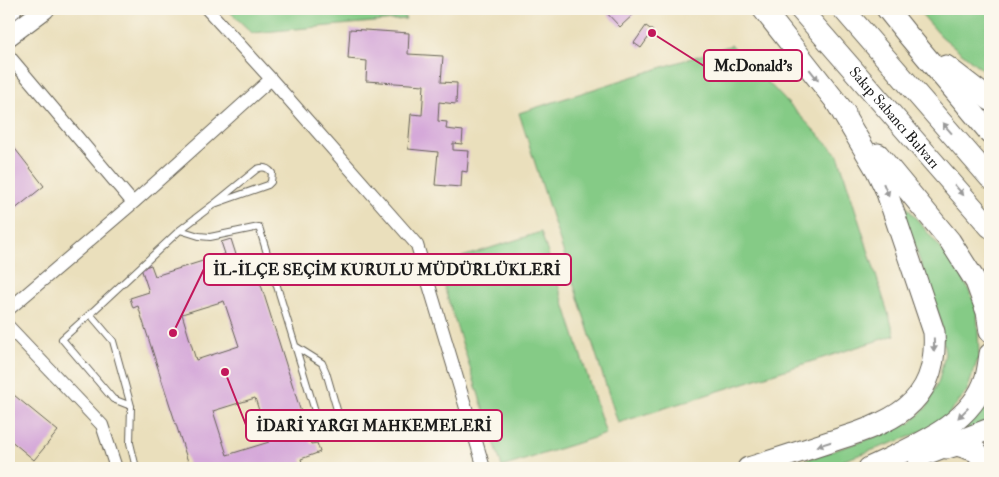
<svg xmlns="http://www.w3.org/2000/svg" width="999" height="477" font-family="'IM FELL Double Pica',serif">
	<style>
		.green { fill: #85cb86; stroke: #507451 }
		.building { fill: #d5a9d9; fill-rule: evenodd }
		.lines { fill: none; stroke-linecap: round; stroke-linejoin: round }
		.service-casing { stroke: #646054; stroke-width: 8 }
		.minor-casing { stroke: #646054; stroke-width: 14 }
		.secondary-casing { stroke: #646054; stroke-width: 21 }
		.primary-casing { stroke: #646054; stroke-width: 23 }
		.service { stroke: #fff; stroke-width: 6 }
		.minor { stroke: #fff; stroke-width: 12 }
		.secondary { stroke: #fff; stroke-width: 19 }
		.primary { stroke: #fff; stroke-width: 21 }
		.oneway { fill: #999 }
		.labels { text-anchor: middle; stroke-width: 5; stroke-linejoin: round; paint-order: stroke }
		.street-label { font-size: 15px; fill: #1c1c1c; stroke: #fbf7ec }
		.leader { fill: none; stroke: #c2185b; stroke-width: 2 }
		.callout-dot { fill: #c2185b; stroke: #fbf7ec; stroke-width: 2 }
		.callout { fill: #fbf7ec; stroke: #c2185b; stroke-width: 2 }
		.callout-label { font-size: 16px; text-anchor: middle; font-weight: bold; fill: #1c1c1c }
	</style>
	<rect width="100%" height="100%" fill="#fbf7ec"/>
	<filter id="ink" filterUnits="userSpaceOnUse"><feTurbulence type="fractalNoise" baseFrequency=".02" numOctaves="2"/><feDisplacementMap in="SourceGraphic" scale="10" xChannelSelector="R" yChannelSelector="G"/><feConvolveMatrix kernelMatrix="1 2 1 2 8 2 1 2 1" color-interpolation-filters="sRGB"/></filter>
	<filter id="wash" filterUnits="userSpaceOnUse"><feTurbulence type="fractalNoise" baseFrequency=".0096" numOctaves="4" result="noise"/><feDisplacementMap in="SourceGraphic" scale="20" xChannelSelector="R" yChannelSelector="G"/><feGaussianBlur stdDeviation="1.12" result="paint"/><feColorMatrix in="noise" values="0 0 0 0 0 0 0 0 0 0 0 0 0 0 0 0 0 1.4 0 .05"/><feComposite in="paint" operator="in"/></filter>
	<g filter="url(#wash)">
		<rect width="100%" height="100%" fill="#eadfbc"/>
		<path class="green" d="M 227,9 L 401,9 L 406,19 L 252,33 Z
			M 917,9 L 990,9 L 990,76 L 941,36 Z
			M 732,45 L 838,155 L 895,335 L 618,423 L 519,113 Z
			M 897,195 L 960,272 L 977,307 L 979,356 L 967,391 L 945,419 L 912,436 L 822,468 L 781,468 L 881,435 L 910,423 L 927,407 L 939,380 L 945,354 L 940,319 Z
			M 541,232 L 606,434 L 502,467 L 437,265 Z
			M 990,389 L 990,421 L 938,444 Z"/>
		<g id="blocks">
			<path class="building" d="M 603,9 L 633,9 L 636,12 L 620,27 Z
				M 646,26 L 653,31 L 641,48 L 634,43 Z
				M 350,29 L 409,33 L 408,54 L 443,56 L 441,82 L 457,83 L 456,104 L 439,102 L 438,121 L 447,122 L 446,129 L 463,131 L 462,144 L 453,143 L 453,150 L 469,151 L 467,172 L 462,171 L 461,187 L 435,185 L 438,152 L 408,149 L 411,114 L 422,115 L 424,85 L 366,81 L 367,61 L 348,59 Z
				M 9,141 L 44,186 L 9,214 Z
				M 231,239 L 239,264 L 258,258 L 261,267 L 256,269 L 311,444 L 317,443 L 320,452 L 301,459 L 304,468 L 190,468 L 138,306 L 133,308 L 130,298 L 149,292 L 141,268 L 151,265 L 155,276 L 225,254 L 221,242 ZM 224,301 L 239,346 L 196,360 L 182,314 ZM 255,398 L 269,442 L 227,455 L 213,411 Z
				M 9,391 L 58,431 L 34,460 L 9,439 Z"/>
		</g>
	</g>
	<g filter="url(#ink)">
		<use href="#blocks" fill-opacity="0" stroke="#646054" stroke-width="1"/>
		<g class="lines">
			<defs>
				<path id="service" d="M 180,230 L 199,236 L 210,237 L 259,227 L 322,434 L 342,427 L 326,372 L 322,363 L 295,346
					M 90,314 L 62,339 L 113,399 L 131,406
					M 136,468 L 130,443 L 131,406 L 113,341 L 90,314 L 180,230 L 214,204 L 257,169 C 264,166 268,168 272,173 L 271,182 L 268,185 L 214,204"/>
				<path id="minor" d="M 207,9 L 271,79 L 417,245 L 484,468
					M 9,56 L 133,203
					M 9,309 L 133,203 L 271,79
					M 9,327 L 102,425 L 116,468"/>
				<path id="secondary" d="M 9,11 L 12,9
					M 9,36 L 45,9"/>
				<g id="primary">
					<path d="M 763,9 L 845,113"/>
					<path id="s1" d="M 800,9 L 990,227"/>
					<path d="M 843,9 L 990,178"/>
					<path d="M 887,9 L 907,34 L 990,133"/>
					<path d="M 946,66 L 990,100"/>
					<path d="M 878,154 L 950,241 L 976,282 L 987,312 L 990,332"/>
					<path d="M 947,448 L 957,445 L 976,451 L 990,468"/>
					<path d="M 918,457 L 987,430 L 990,430"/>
					<path d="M 748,468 C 775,460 802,451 829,442 C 889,423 939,407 934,332 L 886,190 L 877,171 L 836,102"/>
					<path d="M 869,468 C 910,448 972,426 986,377 C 988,369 989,361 990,354"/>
				</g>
			</defs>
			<use href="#service" class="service-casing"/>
			<use href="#minor" class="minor-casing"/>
			<use href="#secondary" class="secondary-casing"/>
			<use href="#primary" class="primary-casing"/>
			<use href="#service" class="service"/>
			<use href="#minor" class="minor"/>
			<use href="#secondary" class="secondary"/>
			<use href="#primary" class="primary"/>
		</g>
		<defs><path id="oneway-solid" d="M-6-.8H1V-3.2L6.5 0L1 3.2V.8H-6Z" transform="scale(1.25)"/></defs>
		<g class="oneway">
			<use href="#oneway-solid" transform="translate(814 75) rotate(52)"/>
			<use href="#oneway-solid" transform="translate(947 128) rotate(-131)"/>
			<use href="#oneway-solid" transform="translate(886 190) rotate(68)"/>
			<use href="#oneway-solid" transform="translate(959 190) rotate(49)"/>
			<use href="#oneway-solid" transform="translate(934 345) rotate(89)"/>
			<use href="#oneway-solid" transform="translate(963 413) rotate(135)"/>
			<use href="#oneway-solid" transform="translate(824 444) rotate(162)"/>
		</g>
	</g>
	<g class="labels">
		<g class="street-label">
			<text dy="5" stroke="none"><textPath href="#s1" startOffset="144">Sakıp Sabancı Bulvarı</textPath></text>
		</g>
	</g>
	<path class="leader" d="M652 33L704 66M173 333L204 269M225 372L246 425"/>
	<g class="callout-dot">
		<circle cx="652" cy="33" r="5"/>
		<circle cx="173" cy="333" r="5"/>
		<circle cx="225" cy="372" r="5"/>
	</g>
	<g class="callout">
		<rect x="704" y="50" width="98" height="31" rx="5"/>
		<rect x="204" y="254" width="367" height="31" rx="5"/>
		<rect x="246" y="410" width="256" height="31" rx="5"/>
	</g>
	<g class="callout-label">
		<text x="753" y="71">McDonald's</text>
		<text x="387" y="275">İL-İLÇE SEÇİM KURULU MÜDÜRLÜKLERİ</text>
		<text x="374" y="431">İDARİ YARGI MAHKEMELERİ</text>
	</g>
	<rect width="999" height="477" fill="none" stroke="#fbf7ec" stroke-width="30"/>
</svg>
